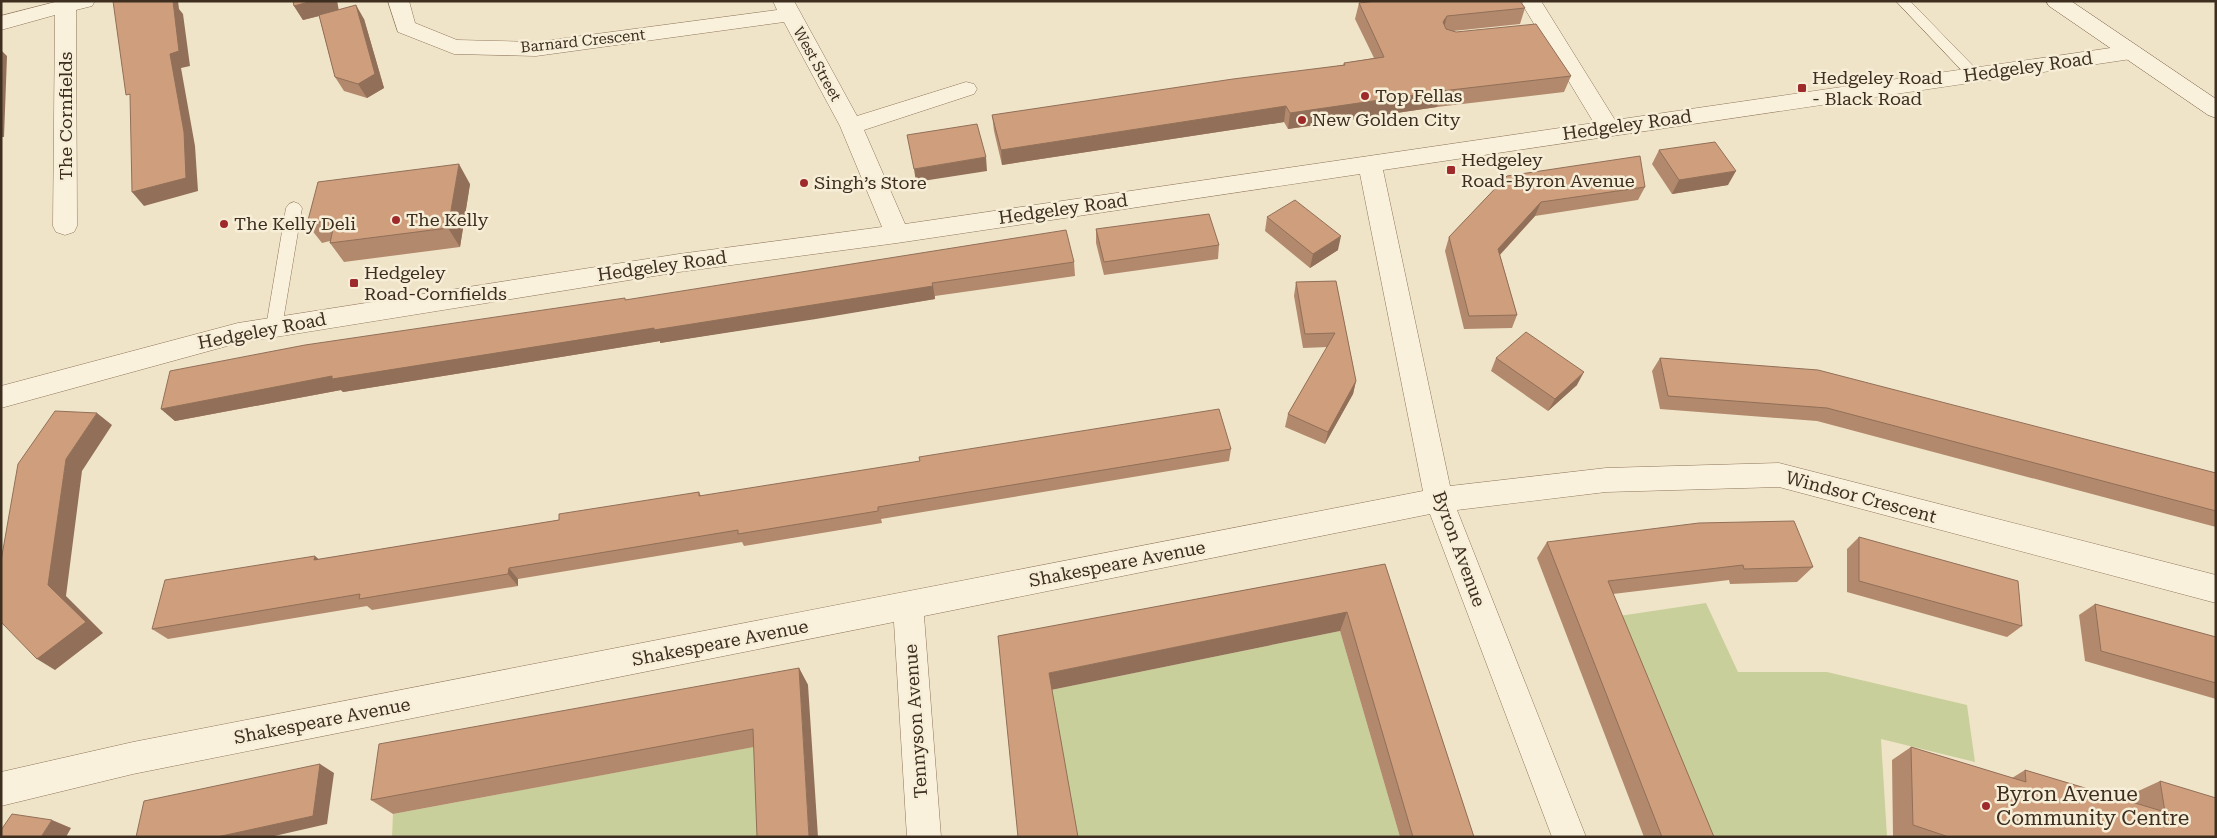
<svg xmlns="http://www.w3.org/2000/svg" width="2217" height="838" font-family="'Roboto Serif',serif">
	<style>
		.green { fill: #c9cf9b }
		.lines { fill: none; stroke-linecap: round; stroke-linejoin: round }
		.lane-casing { stroke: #8d765c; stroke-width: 1 }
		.street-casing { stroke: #8d765c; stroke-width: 1 }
		.secondary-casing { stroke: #6f573f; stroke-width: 1 }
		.lane { fill: #faf1dc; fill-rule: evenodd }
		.street { fill: #faf1dc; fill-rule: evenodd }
		.secondary { fill: #faf1dc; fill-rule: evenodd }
		.wall { fill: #b2896c }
		.shaded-wall { fill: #916f58 }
		.building { fill: #cf9f7d; stroke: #916f58 }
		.poi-dot { fill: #9e2a2b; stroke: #f7eed8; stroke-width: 2 }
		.labels { text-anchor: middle; stroke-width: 5; stroke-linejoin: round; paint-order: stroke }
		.far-street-label { font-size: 15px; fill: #3d2e20; stroke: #f7eed8 }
		.street-label { font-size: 18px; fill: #3d2e20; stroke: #f7eed8 }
		.poi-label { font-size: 18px; fill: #3d2e20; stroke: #f7eed8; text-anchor: start }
		.near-poi-label { font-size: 21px; fill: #3d2e20; stroke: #f7eed8; text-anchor: start }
	</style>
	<rect width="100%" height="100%" fill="#f0e4c8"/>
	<path class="green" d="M 1706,603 L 1738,672 L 1827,672 L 1967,705 L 1975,762 L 1881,739 L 1887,837 L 1713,837 L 1619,616 Z
		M 1340,631 L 1400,837 L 1077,837 L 1051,690 Z
		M 764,745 L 767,837 L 392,837 L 393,814 Z"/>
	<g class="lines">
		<defs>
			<path id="lane" d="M 1896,1 L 1910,1 L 1979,72 L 1981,75 L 1979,78 L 1969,78 Z
				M 294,202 L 299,204 L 302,208 L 282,327 L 280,332 L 274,333 L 268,332 L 266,327 L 286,208 L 289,204 Z"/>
			<path id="street" d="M 59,1 L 95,1 L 92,6 L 76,10 L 77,226 L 74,232 L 65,235 L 56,232 L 53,226 L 55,15 L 1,30 L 1,16 Z
				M 388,1 L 409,1 L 415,23 L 457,40 L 536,42 L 777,10 L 773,1 L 794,1 L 857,116 L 966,82 L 974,84 L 977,89 L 974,94 L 864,130 L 905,224 L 1594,123 L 1522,4 L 1523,1 L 1541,1 L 1615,120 L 2131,45 L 2139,47 L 2142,52 L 2139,57 L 2131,59 L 1383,170 L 1450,486 L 1606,468 L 1779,463 L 2216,575 L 2216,603 L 1779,487 L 1606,492 L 1457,510 L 1586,837 L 1552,837 L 1430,514 L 924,616 L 941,837 L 907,837 L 894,622 L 133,774 L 1,806 L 1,772 L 133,742 L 1423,491 L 1360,174 L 897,243 L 679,272 L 238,343 L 1,408 L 1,386 L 238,323 L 679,254 L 882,227 L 840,126 L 784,22 L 536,56 L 454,54 L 398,32 Z"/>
			<path id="secondary" d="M 2046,1 L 2071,1 L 2216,99 L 2216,118 L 2208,115 L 2049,6 Z"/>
		</defs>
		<use href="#lane" class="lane-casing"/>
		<use href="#street" class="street-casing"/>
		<use href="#secondary" class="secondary-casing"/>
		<use href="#lane" class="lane"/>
		<use href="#street" class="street"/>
		<use href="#secondary" class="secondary"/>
	</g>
	<path class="wall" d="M 293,1 L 337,1 L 338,10 L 364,19 L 384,88 L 367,98 L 344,91 L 335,77 L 319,16 L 303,20 L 294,6 Z
		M 1359,3 L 1525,8 L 1520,24 L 1453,31 L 1571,76 L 1564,92 L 1437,107 L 1288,129 L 1284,122 L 1002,165 L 994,131 L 992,115 L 1343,65 L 1344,63 L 1374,58 L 1355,19 Z
		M 1659,150 L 1728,185 L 1672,194 L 1652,164 Z
		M 1507,176 L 1645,187 L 1638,200 L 1535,216 L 1500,255 L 1517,315 L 1512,328 L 1464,329 L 1445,251 L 1449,237 Z
		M 470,184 L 460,247 L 344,262 L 330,243 L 330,241 L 322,243 L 307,224 Z
		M 1267,217 L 1338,250 L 1310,268 L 1265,231 Z
		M 1096,229 L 1219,245 L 1218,259 L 1104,275 L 1096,243 Z
		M 1074,262 L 1075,276 L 935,296 L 935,299 L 660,343 L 660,341 L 343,392 L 341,390 L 175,421 L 161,409 L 626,300 Z
		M 1336,281 L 1356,381 L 1353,394 L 1325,444 L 1285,427 L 1288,414 L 1328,347 L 1303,348 L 1294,296 L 1296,282 Z
		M 1496,358 L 1577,385 L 1548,411 L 1491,371 Z
		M 1660,358 L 2216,473 L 2216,527 L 1817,421 L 1660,409 L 1652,371 Z
		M 1231,449 L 1229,461 L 881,519 L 882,523 L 744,546 L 742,542 L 518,579 L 518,586 L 372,610 L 367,606 L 168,639 L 152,629 L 320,559 L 559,520 L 699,492 L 701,496 Z
		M 1859,537 L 2022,626 L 2007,637 L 1847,592 L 1847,549 Z
		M 1547,542 L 1813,567 L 1797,582 L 1730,584 L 1729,580 L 1613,594 L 1714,837 L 1644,837 L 1537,558 Z
		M 1385,564 L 1474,837 L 1400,837 L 1340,631 L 998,636 Z
		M 2095,604 L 2216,637 L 2216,699 L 2085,661 L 2079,615 Z
		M 799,668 L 808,685 L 754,747 L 393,814 L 371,800 Z
		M 1911,747 L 2012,778 L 2025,770 L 2136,804 L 2134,793 L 2160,781 L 2216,837 L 1894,837 L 1893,836 L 1892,760 Z"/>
	<path class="shaded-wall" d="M 170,1 L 178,1 L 179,9 L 183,14 L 190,66 L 181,68 L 195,146 L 198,191 L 144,206 L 132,192 L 170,54 Z
		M 312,1 L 337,1 L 339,11 L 303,20 L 294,6 Z
		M 356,5 L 364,19 L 384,88 L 367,98 L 358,84 Z
		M 1447,16 L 1443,32 L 1443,22 Z
		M 1,50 L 7,56 L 4,137 L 1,137 Z
		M 1442,91 L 1437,107 L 1288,129 L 1290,113 Z
		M 1286,106 L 1284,122 L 1002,165 L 1001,150 Z
		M 986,157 L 987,171 L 916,182 L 914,169 Z
		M 459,164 L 470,184 L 460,247 L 448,228 Z
		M 1736,171 L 1728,185 L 1672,194 L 1679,180 Z
		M 1541,202 L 1535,216 L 1493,262 L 1498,249 Z
		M 1341,236 L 1338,250 L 1310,268 L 1313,254 Z
		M 933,286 L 935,299 L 816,319 L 660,343 L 660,341 L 343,392 L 341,390 L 175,421 L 161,409 L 332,376 Z
		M 1584,372 L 1577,385 L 1548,411 L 1555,399 Z
		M 1356,381 L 1353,394 L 1325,444 L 1328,432 Z
		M 97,413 L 112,425 L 82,471 L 66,596 L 103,633 L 55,670 L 37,659 L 66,459 Z
		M 315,556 L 328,567 L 314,560 Z
		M 509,568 L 518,579 L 518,586 L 508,574 Z
		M 1347,612 L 1340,631 L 1051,690 L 1049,673 Z
		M 799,668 L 808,685 L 818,837 L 809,837 Z
		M 320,764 L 334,773 L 327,824 L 270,837 L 217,837 Z
		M 52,820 L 71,828 L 66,837 L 41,837 Z"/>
	<path class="building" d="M 113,1 L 173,1 L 179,51 L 170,54 L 184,132 L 186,178 L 132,192 L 130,94 L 126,95 Z
		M 293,1 L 312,1 L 294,6 Z
		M 1376,1 L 1520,1 L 1525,8 L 1447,16 L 1443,22 L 1446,29 L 1456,32 L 1536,24 L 1571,76 L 1442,91 L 1290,113 L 1286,106 L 1001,150 L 992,115 L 1233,79 L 1345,65 L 1344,63 L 1384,57 L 1359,3 Z
		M 356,5 L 375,74 L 358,84 L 335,77 L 319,15 Z
		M 977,124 L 986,157 L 914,169 L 907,135 Z
		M 1715,142 L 1736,171 L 1679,180 L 1659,150 Z
		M 1640,156 L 1645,187 L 1541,202 L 1498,249 L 1517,315 L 1469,316 L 1449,237 L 1507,176 Z
		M 459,164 L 448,228 L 330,243 L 335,220 L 307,224 L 318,182 Z
		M 1295,200 L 1341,236 L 1313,254 L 1267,217 Z
		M 1209,214 L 1219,245 L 1104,262 L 1096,229 Z
		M 1066,230 L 1074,262 L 932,283 L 933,286 L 654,330 L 654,328 L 332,379 L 332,376 L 161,409 L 170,371 L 305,345 L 625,298 L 625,300 Z
		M 1336,281 L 1356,381 L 1328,432 L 1288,414 L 1335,333 L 1305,334 L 1296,282 Z
		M 1526,332 L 1584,372 L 1555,399 L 1496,358 Z
		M 1660,358 L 1818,370 L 2216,473 L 2216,511 L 1827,408 L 1668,396 Z
		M 1219,409 L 1231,449 L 878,507 L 878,511 L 738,534 L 738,530 L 509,568 L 508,574 L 359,599 L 360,594 L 152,629 L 165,580 L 315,556 L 314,560 L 559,520 L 559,514 L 699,492 L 699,496 L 920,461 L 919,457 Z
		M 55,411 L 97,413 L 66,459 L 48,585 L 86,622 L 37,659 L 1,622 L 1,561 L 18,464 Z
		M 1794,521 L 1813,567 L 1744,569 L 1743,565 L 1608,581 L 1714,837 L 1662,837 L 1547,542 L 1699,523 Z
		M 1859,537 L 2018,581 L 2022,626 L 1859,581 Z
		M 1385,564 L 1474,837 L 1413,837 L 1347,612 L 1049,673 L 1078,837 L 1018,837 L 998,636 Z
		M 2095,604 L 2216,637 L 2216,683 L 2101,651 Z
		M 799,668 L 809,837 L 757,837 L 753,729 L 371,800 L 379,744 Z
		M 1911,747 L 2026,782 L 2025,770 L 2165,812 L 2160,781 L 2216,798 L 2216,837 L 1949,837 L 1913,825 Z
		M 320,764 L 313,816 L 217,837 L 136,837 L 144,801 Z
		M 12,814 L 52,820 L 41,837 L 1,837 L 1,830 Z"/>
	<g class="poi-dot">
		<rect x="1797" y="83" width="10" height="10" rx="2.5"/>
		<circle cx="1365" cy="96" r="5"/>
		<circle cx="1302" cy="120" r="5"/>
		<rect x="1446" y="165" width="10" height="10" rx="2.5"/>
		<circle cx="804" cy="183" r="5"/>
		<circle cx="396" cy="220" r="5"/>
		<circle cx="224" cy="224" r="5"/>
		<rect x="349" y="278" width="10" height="10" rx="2.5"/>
		<circle cx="1986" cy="806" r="5"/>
	</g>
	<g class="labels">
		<g class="far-street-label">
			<text transform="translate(583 41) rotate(-6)" y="5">Barnard Crescent</text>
			<text transform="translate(817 64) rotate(61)" y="5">West Street</text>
		</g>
		<g class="street-label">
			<text transform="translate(2028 67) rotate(-8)" y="6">Hedgeley Road</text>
			<text transform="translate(66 116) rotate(-90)" y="6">The Cornfields</text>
			<text transform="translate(1627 125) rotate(-8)" y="6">Hedgeley Road</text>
			<text transform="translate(1063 209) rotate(-8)" y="6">Hedgeley Road</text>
			<text transform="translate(662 266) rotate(-8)" y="6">Hedgeley Road</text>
			<text transform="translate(262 331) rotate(-11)" y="6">Hedgeley Road</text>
			<text transform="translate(1861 497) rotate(15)" y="6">Windsor Crescent</text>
			<text transform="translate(1459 549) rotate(70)" y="6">Byron Avenue</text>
			<text transform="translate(1117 564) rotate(-11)" y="6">Shakespeare Avenue</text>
			<text transform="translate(720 643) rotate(-11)" y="6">Shakespeare Avenue</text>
			<text transform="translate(322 721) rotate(-11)" y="6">Shakespeare Avenue</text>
			<text transform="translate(916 721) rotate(-94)" y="6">Tennyson Avenue</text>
		</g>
		<g class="poi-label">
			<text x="1812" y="84">Hedgeley Road<tspan x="1812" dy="21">- Black Road</tspan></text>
			<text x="1375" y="102">Top Fellas</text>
			<text x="1312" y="126">New Golden City</text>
			<text x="1461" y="166">Hedgeley<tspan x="1461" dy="21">Road-Byron Avenue</tspan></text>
			<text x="814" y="189">Singh’s Store</text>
			<text x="406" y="226">The Kelly</text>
			<text x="234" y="230">The Kelly Deli</text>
			<text x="364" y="279">Hedgeley<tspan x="364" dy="21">Road-Cornfields</tspan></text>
		</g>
		<g class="near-poi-label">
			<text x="1996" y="801">Byron Avenue<tspan x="1996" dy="24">Community Centre</tspan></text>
		</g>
	</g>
	<rect width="2217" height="838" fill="none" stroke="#3d2e20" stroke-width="5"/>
</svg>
